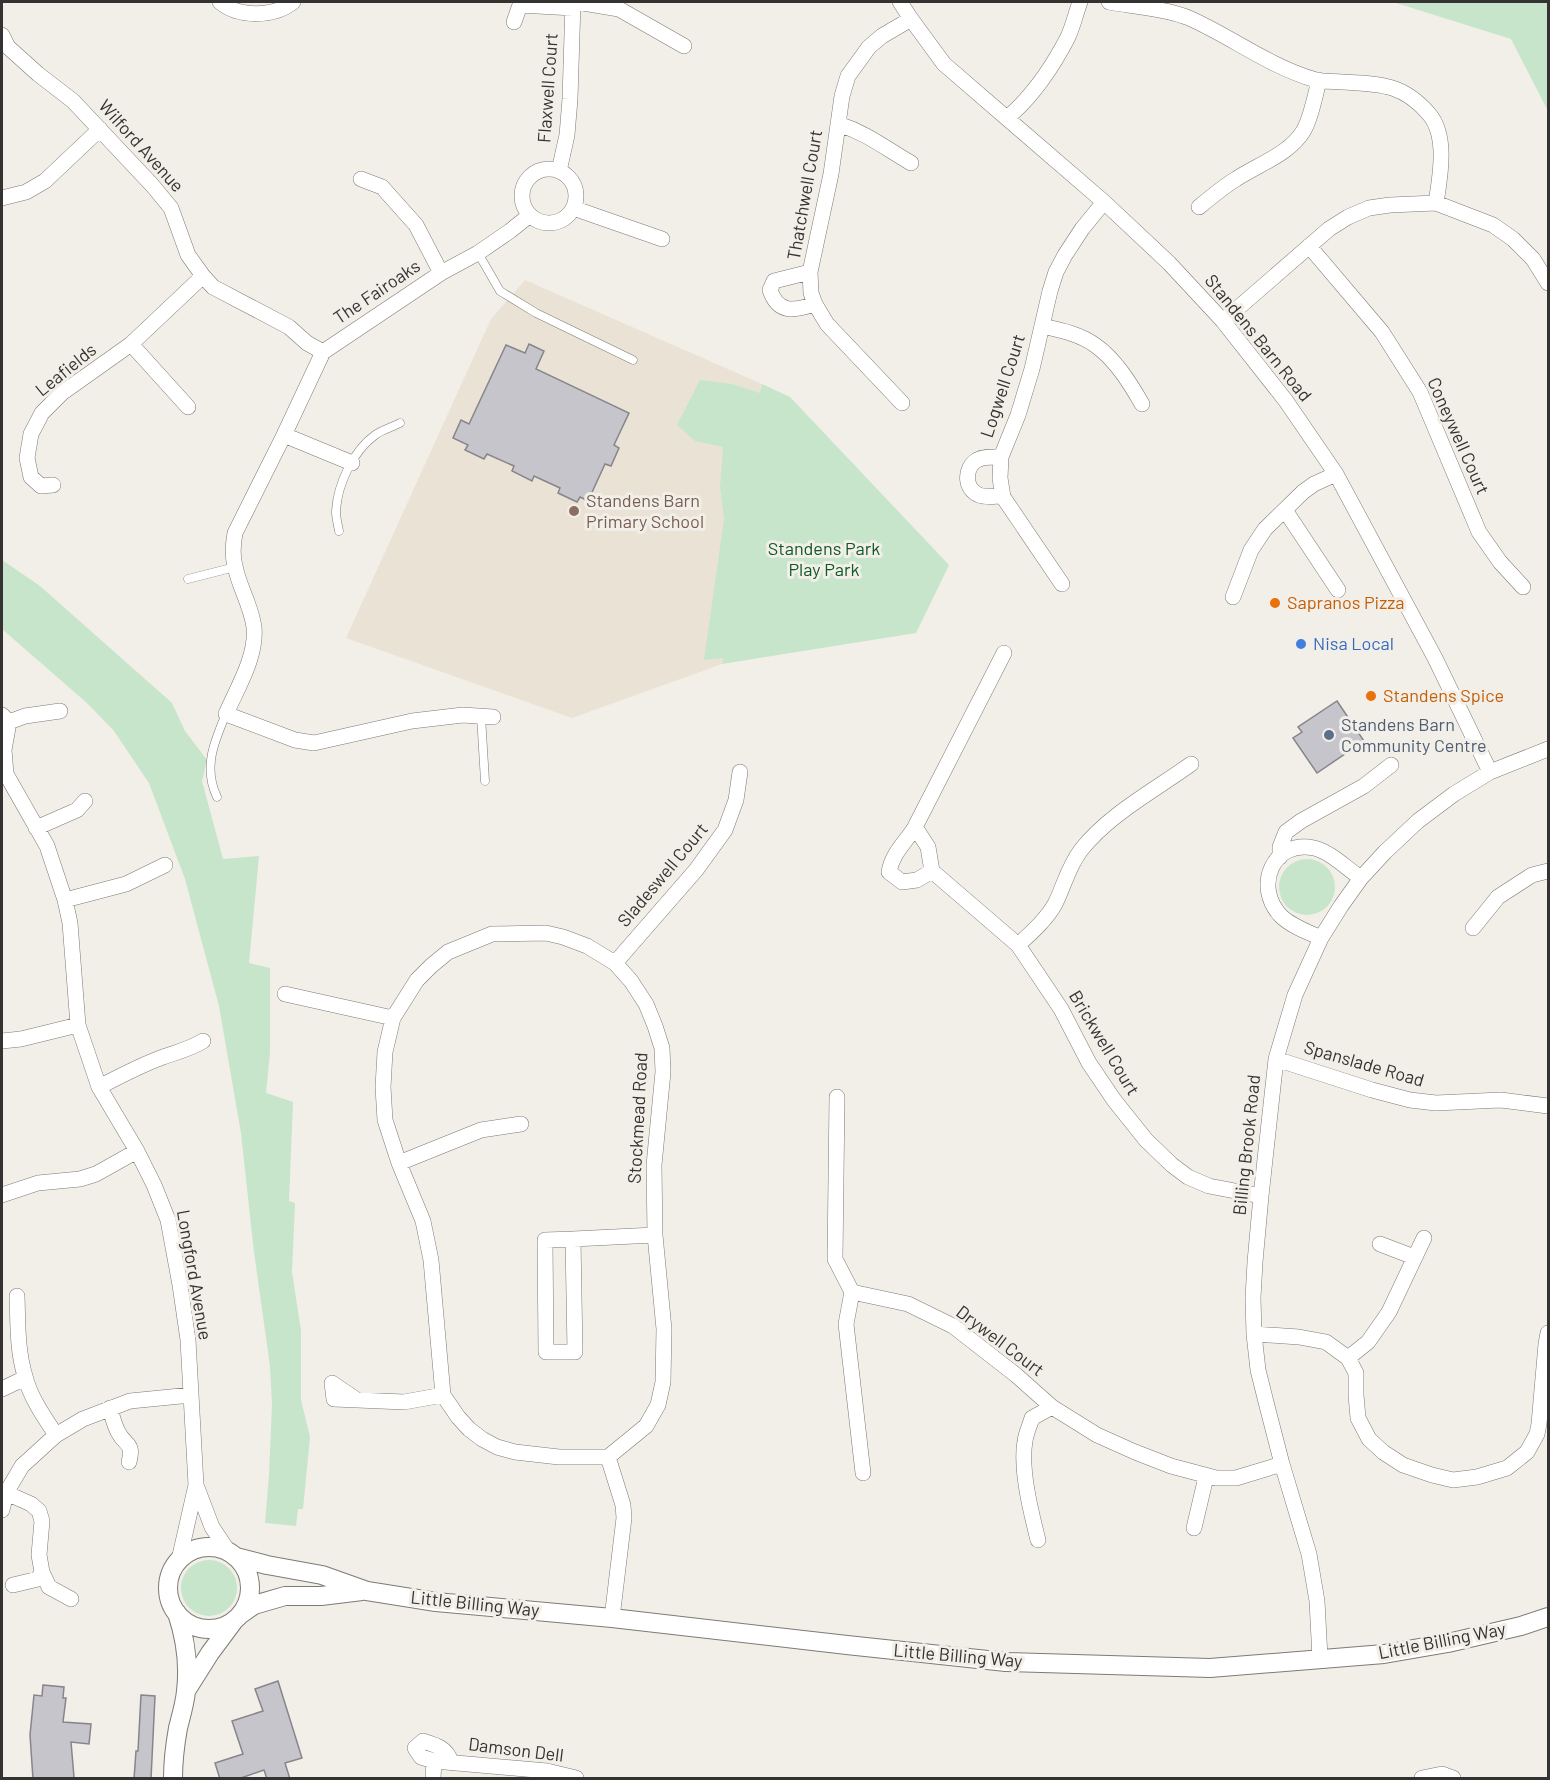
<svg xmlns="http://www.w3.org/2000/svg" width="1550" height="1780" font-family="Barlow,sans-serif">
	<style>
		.built { fill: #eae3d5 }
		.green { fill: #c6e5ca }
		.building { fill: #c6c5cb; stroke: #87858b; stroke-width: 1.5 }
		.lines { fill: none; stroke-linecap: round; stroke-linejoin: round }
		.service-casing { stroke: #7e7a75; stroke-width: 9 }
		.minor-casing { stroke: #7e7a75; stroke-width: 16 }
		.tertiary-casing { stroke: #7e7a75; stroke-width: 20 }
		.service { stroke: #fff; stroke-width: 8 }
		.minor { stroke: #fff; stroke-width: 15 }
		.tertiary { stroke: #fff; stroke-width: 18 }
		.education-dot { fill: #8d6e63; stroke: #f2eee8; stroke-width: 2 }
		.food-dot { fill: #e8710a; stroke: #f2eee8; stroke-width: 2 }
		.shop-dot { fill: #3f7fe0; stroke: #f2eee8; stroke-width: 2 }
		.service-dot { fill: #5c6f8a; stroke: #f2eee8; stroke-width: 2 }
		.labels { text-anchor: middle; stroke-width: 6; stroke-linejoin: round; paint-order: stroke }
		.street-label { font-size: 18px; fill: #353331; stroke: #f2eee8 }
		.education-label { font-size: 18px; fill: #785e54; stroke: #f2eee8; text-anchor: start }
		.park-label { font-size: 18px; fill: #0e5924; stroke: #f2eee8 }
		.food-label { font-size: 18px; fill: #c56008; stroke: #f2eee8; text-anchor: start }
		.shop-label { font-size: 18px; fill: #366cbe; stroke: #f2eee8; text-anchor: start }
		.service-label { font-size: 18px; fill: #4e5e75; stroke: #f2eee8; text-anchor: start }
	</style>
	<rect width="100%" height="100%" fill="#f2eee8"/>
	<path class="built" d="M 525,280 L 762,384 L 722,664 L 572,718 L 346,638 L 491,319 Z"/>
	<path class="green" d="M 1393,2 L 1548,2 L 1548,111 L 1511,39 Z
		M 700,380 L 732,384 L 760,393 L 762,384 L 790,397 L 949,565 L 916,633 L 722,664 L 723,658 L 704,660 L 724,519 L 720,487 L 723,447 L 695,441 L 677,425 Z
		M 2,560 L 40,586 L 172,703 L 185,731 L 207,760 L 202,781 L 223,859 L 259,856 L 249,963 L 270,968 L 270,1052 L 266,1093 L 293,1102 L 289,1201 L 295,1203 L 292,1272 L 301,1331 L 301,1400 L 310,1437 L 303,1509 L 298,1509 L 296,1526 L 265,1523 L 269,1476 L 272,1404 L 270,1366 L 254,1252 L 241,1133 L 219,1006 L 185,879 L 149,783 L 114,731 L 87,703 L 2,629 Z
		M1279 887a28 28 0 1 1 56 0a28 28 0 1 1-56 0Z
		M181 1588a28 28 0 1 1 56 0a28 28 0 1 1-56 0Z"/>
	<path class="building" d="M 529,344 L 544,351 L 536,369 L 629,413 L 614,445 L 619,448 L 611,466 L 605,464 L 588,501 L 580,497 L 577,502 L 558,493 L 560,488 L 534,476 L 532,481 L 512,471 L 514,466 L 487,454 L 484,459 L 465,450 L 468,445 L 453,438 L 461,420 L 469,424 L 506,345 L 525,353 Z
		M 1337,701 L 1364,741 L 1317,773 L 1293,738 L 1302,732 L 1298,727 Z
		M 278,1681 L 302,1758 L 285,1763 L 290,1779 L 267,1779 L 264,1770 L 238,1779 L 220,1779 L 215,1763 L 243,1754 L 232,1721 L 263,1711 L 255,1689 Z
		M 43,1685 L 64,1687 L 63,1698 L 66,1698 L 63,1722 L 91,1724 L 89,1744 L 71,1742 L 74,1777 L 71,1779 L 33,1779 L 30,1735 L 34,1695 L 42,1696 Z
		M 141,1695 L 155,1696 L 151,1779 L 134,1779 L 136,1751 L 138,1751 Z"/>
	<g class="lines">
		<defs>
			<path id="service" d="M 478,253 L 500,291 L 536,313 L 633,360
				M 339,531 C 338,525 336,518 336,512 C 337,485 353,451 375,435 C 382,430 392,427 400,423
				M 188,579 L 235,567
				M 481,716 L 485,781
				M 217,797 C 203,768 214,742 226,714"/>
			<path id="minor" d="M 220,2 C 239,18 274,17 293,2
				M 577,2 L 619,9 L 684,46
				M 900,2 L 911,19 L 944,64 L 1104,202 L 1169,263 L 1223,321 L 1286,401 L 1336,474 L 1435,658 L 1490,772
				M 1109,2 C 1131,6 1169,9 1189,18 C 1232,37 1270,67 1316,80 C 1325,82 1335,81 1343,82 C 1381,84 1403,84 1429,114 C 1448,136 1440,177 1436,203
				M 514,22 L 520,5 L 573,8
				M 2,35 L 8,47 L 38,74 L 73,101 L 152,185 L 171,208 L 188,255 L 203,276 L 213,287 L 289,327 L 307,343 L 323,352
				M 1007,118 C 1032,97 1053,66 1068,37 C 1073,26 1076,13 1080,2
				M 838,124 C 867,133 885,148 911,163
				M522 196a27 27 0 1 1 54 0a27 27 0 1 1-54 0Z
				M 559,171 L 567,135 L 570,99 L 573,2
				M 361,179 L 382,187 L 416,225 L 441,273
				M 2,198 L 26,192 L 45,181 L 100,129
				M 1199,207 C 1211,197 1223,187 1236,179 C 1259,164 1290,154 1304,130 C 1312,115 1315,96 1319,80
				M 573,208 L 662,239
				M 1309,246 L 1382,332 L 1420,392 L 1479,532 L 1500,562 L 1523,587
				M 810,272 L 774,281 L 770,290 C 778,314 794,311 815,304
				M 1223,321 L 1329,229 L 1348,217 L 1369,208 L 1390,205 L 1436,203 L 1493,225 L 1513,239 L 1533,259 L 1548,283
				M 1042,326 C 1060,330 1080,334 1095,345 C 1115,359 1130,383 1142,404
				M 131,344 L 188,407
				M 902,403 L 827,324 L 815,304 L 811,293 L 810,272 L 831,174 L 842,96 L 848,76 L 869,47 L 882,36 L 911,19
				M 284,435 L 352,463
				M 1001,457 C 993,457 984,456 977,460 C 964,468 964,489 979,495 C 986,498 995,496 1002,496
				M 53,485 L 41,486 L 31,477 L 27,458 L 31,434 L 42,413 L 62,393 L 131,344 L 203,276
				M 1285,510 L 1338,590
				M 1062,584 L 1003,497 L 1000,478 L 1001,457 L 1018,415 L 1032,369 L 1050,291 L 1056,272 L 1065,255 L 1082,229 L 1104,202
				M 1233,597 L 1251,550 L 1265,529 L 1303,492 L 1314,484 L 1336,474
				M 1004,653 L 915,827 L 928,847 L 932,871 L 1018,945 L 1061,1009 L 1089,1063 L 1114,1100 L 1146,1140 L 1172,1165 L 1188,1177 L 1209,1186 L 1261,1196
				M 2,715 L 9,722 L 4,750 L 6,774 L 47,846 L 65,900 L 70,923 L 78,1025 L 99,1087 L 137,1151 L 154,1185 L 168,1220 L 180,1285 L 188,1340 L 196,1485 L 179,1560
				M 493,717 L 463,715 L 412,721 L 314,743 L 295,740 L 226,714 C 237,688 257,657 254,627 C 251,605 239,587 235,566 C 232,555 233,544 235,533 L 284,435 L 323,352 L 441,273 L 478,253 L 510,231 L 530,215
				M 9,722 L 25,716 L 60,711
				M 915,827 C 906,842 892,853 889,872 L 902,882 L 917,880 L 932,871
				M 36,828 L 77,810 L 85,801
				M 1280,857 L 1280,847 L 1286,832 L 1301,821 L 1364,786 L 1391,765
				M 65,900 L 126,884 L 165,865
				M 1473,928 L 1498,897 L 1532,875 L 1548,871
				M 1321,938 C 1308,932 1291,926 1281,916 C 1253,887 1273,839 1314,848 C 1331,852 1347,869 1361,878
				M 1018,945 C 1031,933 1046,920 1055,904 C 1064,886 1068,867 1081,850 C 1108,815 1155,790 1191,764
				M 615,963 L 696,870 L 725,830 L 736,800 L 740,772
				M 285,994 L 393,1018
				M 2,1041 L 21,1039 L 78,1025
				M 1276,1059 L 1372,1090 L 1410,1100 L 1436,1103 L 1501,1100 L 1548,1106
				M 99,1087 C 120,1076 141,1065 163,1057 C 177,1052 190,1049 203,1041
				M 837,1097 L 835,1259 L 852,1292 L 908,1304 L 953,1326 L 1016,1375 L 1052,1407 L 1097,1435 L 1135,1452 L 1171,1466 L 1216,1478 L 1236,1478 L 1282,1464
				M 399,1163 L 481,1130 L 521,1124
				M 2,1195 L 38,1183 L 80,1179 L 96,1174 L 137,1151
				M 573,1239 L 545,1240 L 546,1352 L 575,1352 L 573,1239 L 655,1235
				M 1380,1244 L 1414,1257
				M 852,1292 L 846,1324 L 863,1473
				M 17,1296 C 18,1323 17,1350 25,1376 C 30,1397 44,1417 56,1435
				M 1254,1334 L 1299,1337 L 1326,1342 L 1348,1358 L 1356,1373 L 1356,1395 L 1358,1418 L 1369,1439 L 1383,1452 L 1403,1465 L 1432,1475 L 1453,1480 L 1477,1477 L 1507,1468 L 1527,1452 L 1537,1434 L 1539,1424 L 1546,1344 L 1548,1333
				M 1348,1358 L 1368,1342 L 1389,1312 L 1424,1238
				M 2,1389 L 25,1378
				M 357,1400 L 332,1383 L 334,1399 L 404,1402 L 443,1395
				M 110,1408 C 112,1416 114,1424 118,1432 C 126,1447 134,1442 129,1462
				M 608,1457 L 646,1426 L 658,1405 L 663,1382 L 664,1329 L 655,1235 L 654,1165 L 663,1072 L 662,1048 L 655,1026 L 646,1004 L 631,981 L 615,963 L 587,946 L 563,937 L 546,933 L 492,934 L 448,952 L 431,966 L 417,980 L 393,1018 L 385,1052 L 383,1087 L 385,1120 L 399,1163 L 423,1221 L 431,1260 L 443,1395 L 458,1417 L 469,1429 L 482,1439 L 497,1447 L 515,1452 L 559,1457 L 608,1457 L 623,1505 L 624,1518 L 612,1618
				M 196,1485 L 212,1527 L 228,1551
				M 6,1493 L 31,1504 L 39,1511 L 42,1521 L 39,1555 L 42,1572 L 49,1587 L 71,1599
				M 2,1510 L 6,1493 L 22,1466 L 56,1435 L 83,1419 L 130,1401 L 191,1395
				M 1194,1528 L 1206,1477
				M 1038,1540 C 1031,1512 1020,1469 1025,1441 C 1026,1433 1030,1425 1032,1418 L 1052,1407
				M 13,1585 L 38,1579 L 42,1572
				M 1320,1658 L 1317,1601 L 1309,1554 L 1282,1464 L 1266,1402 L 1258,1370 L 1254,1334 L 1253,1298 L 1255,1262 L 1261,1196 L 1276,1059 L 1295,995 L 1321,938 L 1341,906 L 1361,878 L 1385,852 L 1418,821 L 1454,794 L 1490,772 L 1548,749
				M 434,1761 L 421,1757 L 415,1748 L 423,1741 C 436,1745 447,1748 451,1762
				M 433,1778 L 434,1761 L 547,1771 L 576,1778
				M 1422,1778 L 1442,1774 L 1453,1778"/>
			<path id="tertiary" d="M168 1588a41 41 0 1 1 82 0a41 41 0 1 1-82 0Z
				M 236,1557 L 267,1565 L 322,1575 L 367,1591 L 436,1602 L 612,1618 L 847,1645 L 1006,1662 L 1210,1668 L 1384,1654 L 1448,1643 L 1521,1626 L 1548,1617
				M 241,1614 L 254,1605 L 285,1596 L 321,1596 L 362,1591
				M 186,1691 L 210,1653 L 233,1622
				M 173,1778 C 173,1761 175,1745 178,1728 C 181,1716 185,1703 186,1691 C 189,1666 185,1637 177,1613"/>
		</defs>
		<use href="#service" class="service-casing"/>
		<use href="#minor" class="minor-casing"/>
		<use href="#tertiary" class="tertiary-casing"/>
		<use href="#service" class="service"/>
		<use href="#minor" class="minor"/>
		<use href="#tertiary" class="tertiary"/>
	</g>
	<circle class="education-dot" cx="574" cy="511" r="6"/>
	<g class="food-dot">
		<circle cx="1275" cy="603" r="6"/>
		<circle cx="1371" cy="696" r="6"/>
	</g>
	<circle class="shop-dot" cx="1301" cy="644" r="6"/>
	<circle class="service-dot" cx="1329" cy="735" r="6"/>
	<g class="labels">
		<g class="street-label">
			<text transform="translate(548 88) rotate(-86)" y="6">Flaxwell Court</text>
			<text transform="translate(141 146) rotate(48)" y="6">Wilford Avenue</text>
			<text transform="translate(805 195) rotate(-80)" y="6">Thatchwell Court</text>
			<text transform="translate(377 292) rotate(-34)" y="6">The Fairoaks</text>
			<text transform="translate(1258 338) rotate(51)" y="6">Standens Barn Road</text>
			<text transform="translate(66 370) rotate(-39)" y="6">Leafields</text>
			<text transform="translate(1003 386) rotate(-72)" y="6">Logwell Court</text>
			<text transform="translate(1458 436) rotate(66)" y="6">Coneywell Court</text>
			<text transform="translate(663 875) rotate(-50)" y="6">Sladeswell Court</text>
			<text transform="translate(1104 1043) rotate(59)" y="6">Brickwell Court</text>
			<text transform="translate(1364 1064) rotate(16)" y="6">Spanslade Road</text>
			<text transform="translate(638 1118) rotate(-87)" y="6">Stockmead Road</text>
			<text transform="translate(1247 1145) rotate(-84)" y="6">Billing Brook Road</text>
			<text transform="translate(194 1275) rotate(80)" y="6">Longford Avenue</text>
			<text transform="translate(1000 1341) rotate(37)" y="6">Drywell Court</text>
			<text transform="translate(475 1604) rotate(6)" y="6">Little Billing Way</text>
			<text transform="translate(1442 1641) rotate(-11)" y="6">Little Billing Way</text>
			<text transform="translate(958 1656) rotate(5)" y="6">Little Billing Way</text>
			<text transform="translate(516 1750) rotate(7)" y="6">Damson Dell</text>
		</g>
		<g class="education-label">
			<text x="586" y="507">Standens Barn<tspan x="586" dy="21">Primary School</tspan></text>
		</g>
		<g class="park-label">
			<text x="824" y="555">Standens Park<tspan x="824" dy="21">Play Park</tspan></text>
		</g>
		<g class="food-label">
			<text x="1287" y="609">Sapranos Pizza</text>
			<text x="1383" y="702">Standens Spice</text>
		</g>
		<g class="shop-label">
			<text x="1313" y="650">Nisa Local</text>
		</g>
		<g class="service-label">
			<text x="1341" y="731">Standens Barn<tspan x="1341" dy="21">Community Centre</tspan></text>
		</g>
	</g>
	<rect width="1550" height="1780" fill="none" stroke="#353331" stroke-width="6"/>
</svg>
